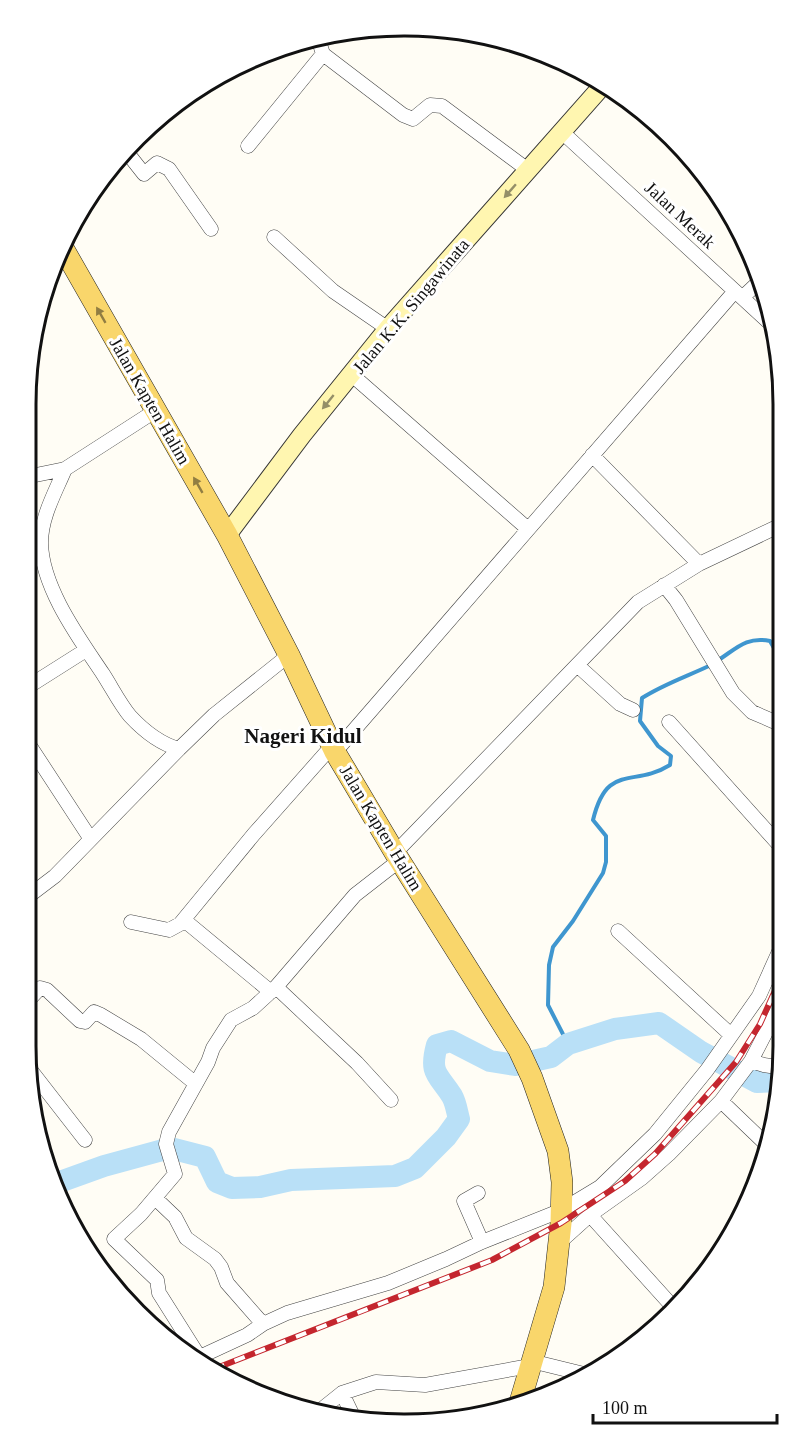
<svg xmlns="http://www.w3.org/2000/svg" width="809" height="1450" font-family="'Times New Roman',serif">
	<style>
		.lines { fill: none; stroke-linecap: round; stroke-linejoin: round }
		.stream { stroke: #3f96cf; stroke-width: 4 }
		.river { stroke: #b9e0f7; stroke-width: 22 }
		.street-casing { stroke: #444; stroke-width: 15 }
		.secondary-casing { stroke: #333; stroke-width: 20 }
		.primary-casing { stroke: #222; stroke-width: 22 }
		.street { stroke: #fff; stroke-width: 14 }
		.secondary { stroke: #fff6b0; stroke-width: 18 }
		.primary { stroke: #f9d66b; stroke-width: 21 }
		.rail-casing { stroke: #c4262e; stroke-width: 6 }
		.rail { stroke: #fff; stroke-width: 4; stroke-dasharray: 11; stroke-linecap: butt }
		.oneway { fill: #948f68 }
		.oneway2 { fill: #917d42 }
		.labels { text-anchor: middle; stroke-width: 6; stroke-linejoin: round; paint-order: stroke }
		.street-label { font-size: 18px; fill: #111; stroke: #fff }
		.quarter-label { font-size: 21px; font-weight: bold; fill: #111; stroke: #fff }
		.rim { fill: none; stroke: #111; stroke-width: 3 }
	</style>
	<rect width="100%" height="100%" fill="#fffdf5"/>
	<g class="lines">
		<path class="stream" d="M 717,661 C 736,649 746,636 770,641 L 779,657 L 776,665 L 774,683 L 781,691
			M 568,1044 L 548,1005 L 549,965 L 553,947 L 573,921 L 603,873 L 606,862 L 606,836 L 593,820 C 607,762 633,788 670,765 L 671,756 L 658,746 L 640,721 L 642,698 C 664,684 688,676 711,665"/>
		<path class="river" d="M 54,1184 L 104,1166 L 170,1148 L 205,1157 L 217,1182 L 232,1188 L 260,1187 L 291,1180 L 395,1176 L 415,1168 L 446,1137 L 459,1119 C 457,1112 456,1103 452,1096 C 438,1074 429,1074 437,1045 L 451,1041 L 490,1061 L 515,1065 L 551,1057 L 568,1044 L 615,1029 L 659,1023 L 701,1052 L 757,1082 L 781,1081"/>
		<defs>
			<path id="street" d="M 318,38 L 323,54 L 403,115 L 413,119 L 430,105 L 442,106 L 528,170
				M 562,132 L 773,326
				M 248,146 L 323,54
				M 129,155 L 144,174 L 157,163 L 169,169 L 211,229
				M 274,237 L 333,291 L 381,324 L 390,326
				M 743,297 L 762,279
				M 352,375 L 528,529
				M 592,455 L 699,564
				M 65,469 C 55,493 41,517 41,543 C 42,588 79,638 103,674 C 112,688 120,704 130,716 C 143,730 161,744 179,749 L 214,715 L 289,655
				M 26,477 L 65,469 L 155,411
				M 664,585 L 676,600 L 733,693 L 752,712 L 782,725
				M 577,665 L 620,704 L 633,710
				M 26,688 L 86,650
				M 669,722 L 782,848
				M 26,740 L 90,838
				M 335,752 L 735,291
				M 395,853 L 638,602 L 699,564 L 781,525
				M 26,898 L 55,876 L 179,749
				M 184,920 L 271,992
				M 131,922 L 169,930 L 180,924 L 254,834 L 332,746
				M 618,931 L 731,1035
				M 276,987 L 357,1063 L 391,1100
				M 26,1003 L 40,988 L 47,990 L 80,1021 L 85,1022 L 94,1012 L 101,1015 L 141,1039 L 196,1084
				M 751,1061 L 764,1065 L 783,1068
				M 29,1068 L 85,1140
				M 721,1101 L 768,1146
				M 478,1193 L 464,1201 L 482,1242
				M 155,1198 L 175,1217 L 186,1238 L 215,1259 L 221,1267 L 227,1283 L 263,1324
				M 590,1215 L 673,1307
				M 560,1242 L 590,1215 L 642,1178 L 669,1154 L 721,1101 L 751,1061 L 782,1001
				M 200,1358 L 159,1293 L 157,1280 L 114,1239 L 141,1214 L 175,1174 L 166,1144 L 169,1132 L 208,1062 L 213,1048 L 231,1020 L 253,1008 L 276,987 L 355,895 L 400,860
				M 193,1360 L 247,1335 L 263,1324 L 287,1313 L 388,1283 L 446,1259 L 482,1242 L 562,1210 L 600,1187 L 655,1134 L 707,1070 L 759,996 L 782,945
				M 531,1361 L 584,1374
				M 342,1393 L 353,1416
				M 317,1413 L 342,1393 L 376,1382 L 425,1385 L 530,1366"/>
			<path id="secondary" d="M 227,535 L 302,435 L 390,326 L 604,84"/>
			<path id="primary" d="M 63,248 L 227,535 L 289,655 L 335,752 L 395,853 L 519,1050 L 532,1078 L 558,1151 L 562,1182 L 561,1223 L 554,1287 L 520,1402"/>
		</defs>
		<use href="#street" class="street-casing"/>
		<use href="#secondary" class="secondary-casing"/>
		<use href="#primary" class="primary-casing"/>
		<use href="#street" class="street"/>
		<use href="#secondary" class="secondary"/>
		<use href="#primary" class="primary"/>
		<defs>
			<path id="rail" d="M 214,1369 L 492,1260 L 561,1223 L 625,1181 L 655,1154 L 736,1062 L 760,1024 L 782,975"/>
		</defs>
		<use href="#rail" class="rail-casing"/>
		<use href="#rail" class="rail"/>
	</g>
	<defs><path id="oneway-solid" d="M-6-.8H1V-3.2L6.5 0L1 3.2V.8H-6Z" transform="scale(1.5)"/></defs>
	<g class="oneway">
		<use href="#oneway-solid" transform="translate(510 191) rotate(131)"/>
		<use href="#oneway-solid" transform="translate(328 402) rotate(129)"/>
	</g>
	<g class="oneway2">
		<use href="#oneway-solid" transform="translate(101 315) rotate(-120)"/>
		<use href="#oneway-solid" transform="translate(198 485) rotate(-120)"/>
	</g>
	<g class="labels">
		<g class="street-label">
			<text transform="translate(680 215) rotate(43)" y="6">Jalan Merak</text>
			<text transform="translate(411 306) rotate(-50)" y="6">Jalan K.K. Singawinata</text>
			<text transform="translate(150 401) rotate(60)" y="6">Jalan Kapten Halim</text>
			<text transform="translate(381 828) rotate(59)" y="6">Jalan Kapten Halim</text>
		</g>
		<g class="quarter-label">
			<text x="303" y="743">Nageri Kidul</text>
		</g>
	</g>
	<path d="M0 0H809V1450H0ZM404 36H405A368 368 0 0 1 773 404V1046A368 368 0 0 1 405 1414H404A368 368 0 0 1 36 1046V404A368 368 0 0 1 404 36Z" fill="#fff" fill-rule="evenodd"/>
	<path class="rim" d="M404 36H405A368 368 0 0 1 773 404V1046A368 368 0 0 1 405 1414H404A368 368 0 0 1 36 1046V404A368 368 0 0 1 404 36Z"/>
	<path d="M593 1414v9h184v-9" fill="none" stroke="#111111" stroke-width="3"/>
	<text x="602" y="1414" font-size="18" fill="#111111" stroke="#ffffff" stroke-width="4.5" paint-order="stroke">100 m</text>
</svg>
